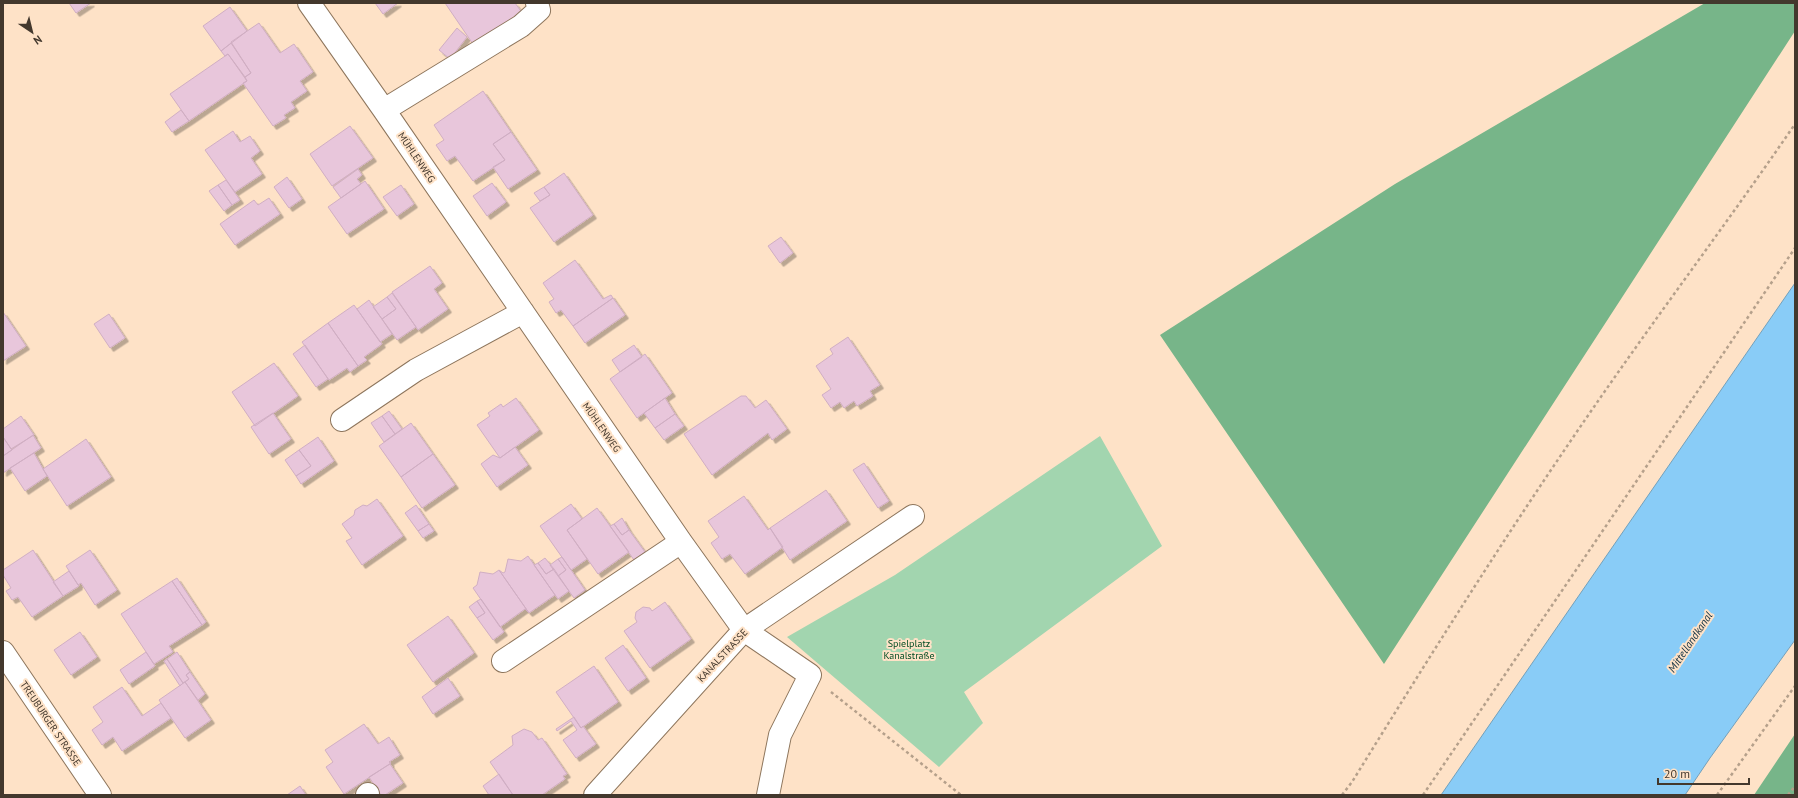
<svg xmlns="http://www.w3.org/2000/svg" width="1798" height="798" font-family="'PT Sans',sans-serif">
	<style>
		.green { fill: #a2d5af }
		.forest { fill: #77b589 }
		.water { fill: #89ccf7; stroke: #74a0ba }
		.building { fill: #e8c6db; stroke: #d0aec3; filter: url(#shadow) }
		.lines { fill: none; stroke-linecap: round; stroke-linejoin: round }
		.minor-casing { stroke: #8d755c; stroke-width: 24 }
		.path { stroke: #b5a08b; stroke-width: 2.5; stroke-dasharray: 3 3; stroke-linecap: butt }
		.minor { stroke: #fff; stroke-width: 22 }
		.labels { text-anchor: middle; stroke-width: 4; stroke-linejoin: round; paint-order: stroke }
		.street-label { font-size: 10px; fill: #43382d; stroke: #fee2c7 }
		.park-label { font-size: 10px; fill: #004c23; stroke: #fee2c7 }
		.water-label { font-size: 11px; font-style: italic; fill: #133143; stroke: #fee2c7 }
	</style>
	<defs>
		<filter id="shadow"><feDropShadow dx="3.5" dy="3.5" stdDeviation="0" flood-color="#0004"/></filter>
	</defs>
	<rect width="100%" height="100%" fill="#fee2c7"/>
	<path class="green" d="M 1100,436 L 1162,546 L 964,692 L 983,723 L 939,767 L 787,637 L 895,575 Z"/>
	<path class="forest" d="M 1705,3 L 1795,3 L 1795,31 L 1384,664 L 1160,335 L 1395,184 Z
		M 1795,734 L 1795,795 L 1754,795 Z"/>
	<path class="water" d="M 1795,283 L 1795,640 L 1710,758 L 1685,795 L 1441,795 Z"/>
	<path class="building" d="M 69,3 L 91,3 L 76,13 Z
		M 375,3 L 398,3 L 383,14 Z
		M 445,3 L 515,3 L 523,14 L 475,47 Z
		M 230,7 L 247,31 L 221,51 L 203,26 Z
		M 259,23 L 280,53 L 294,44 L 313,72 L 300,81 L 307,91 L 291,102 L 295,108 L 284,115 L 286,118 L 273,126 L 243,83 L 247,81 L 245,77 L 251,73 L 231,42 Z
		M 457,28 L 467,37 L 450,59 L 439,50 Z
		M 231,43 L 251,73 L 245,77 L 228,54 L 225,56 L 221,51 Z
		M 228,54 L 247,81 L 189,121 L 170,94 Z
		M 483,91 L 511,132 L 493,144 L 505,160 L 473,181 L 455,156 L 447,161 L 436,145 L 444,140 L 434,125 Z
		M 181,110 L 189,121 L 172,132 L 165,122 Z
		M 350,126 L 373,158 L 332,186 L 310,154 Z
		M 233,131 L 240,142 L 250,136 L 260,151 L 251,158 L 262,174 L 235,192 L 205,150 Z
		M 511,132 L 537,170 L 508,189 L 493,167 L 505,160 L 493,144 Z
		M 358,169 L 362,175 L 357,179 L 361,184 L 341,198 L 333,187 Z
		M 564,173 L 593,215 L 554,242 L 530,208 L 550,195 L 544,187 Z
		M 287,177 L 302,199 L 289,208 L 274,187 Z
		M 226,180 L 240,200 L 232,205 L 218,185 Z
		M 365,181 L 384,209 L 347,234 L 328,207 Z
		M 492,183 L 506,202 L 487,216 L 473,196 Z
		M 218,185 L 232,205 L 224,211 L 209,191 Z
		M 401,185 L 414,204 L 397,216 L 383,197 Z
		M 544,187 L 550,195 L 540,201 L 534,193 Z
		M 269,198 L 280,214 L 235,245 L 220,224 L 254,200 L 258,205 Z
		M 781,237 L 793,253 L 780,263 L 768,246 Z
		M 575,260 L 603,299 L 611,295 L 613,298 L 573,326 L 561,310 L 556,313 L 549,302 L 554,299 L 543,283 Z
		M 430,266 L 442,283 L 434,289 L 448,309 L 418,330 L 392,292 Z
		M 392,293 L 416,327 L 397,340 L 382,319 L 396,309 L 387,297 Z
		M 387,297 L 396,309 L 382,319 L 373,307 Z
		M 613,298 L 625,315 L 585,343 L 573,326 Z
		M 369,300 L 392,334 L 380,342 L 357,309 Z
		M 354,305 L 382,344 L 364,357 L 367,360 L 358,366 L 328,323 Z
		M 3,312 L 26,346 L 3,361 Z
		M 109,314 L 125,338 L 110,348 L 94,324 Z
		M 328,323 L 358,366 L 350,372 L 347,368 L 329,380 L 302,342 Z
		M 848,337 L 880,385 L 870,391 L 873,396 L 857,406 L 854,401 L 844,408 L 840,402 L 831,408 L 822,395 L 831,389 L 816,366 L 833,354 L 830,349 Z
		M 305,345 L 328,379 L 316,387 L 293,354 Z
		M 634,345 L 642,357 L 620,372 L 612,360 Z
		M 645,354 L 672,393 L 637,418 L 610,379 Z
		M 274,363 L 298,396 L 255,426 L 232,392 Z
		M 741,396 L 746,396 L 755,408 L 766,400 L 787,429 L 772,440 L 768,433 L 712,475 L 684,434 Z
		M 516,398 L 539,430 L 500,458 L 477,425 L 490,416 L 488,413 L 501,404 L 503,407 Z
		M 665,398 L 675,414 L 655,428 L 644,413 Z
		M 389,411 L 402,429 L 395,434 L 382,416 Z
		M 273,413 L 291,439 L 269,454 L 251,427 Z
		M 675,414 L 684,426 L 664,440 L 655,428 Z
		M 21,416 L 34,435 L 11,449 L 3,437 L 3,429 Z
		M 382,416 L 395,434 L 384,442 L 371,423 Z
		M 411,423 L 433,454 L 401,477 L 379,446 Z
		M 33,435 L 41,448 L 3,473 L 3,456 Z
		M 3,437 L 12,450 L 3,456 Z
		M 318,437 L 334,461 L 301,484 L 296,476 L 311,466 L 299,450 Z
		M 86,439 L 111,477 L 67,506 L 43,469 Z
		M 515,447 L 528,465 L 497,487 L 481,464 L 493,455 L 500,458 Z
		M 299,450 L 311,466 L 296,476 L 285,460 Z
		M 34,453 L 47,476 L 25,491 L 10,468 Z
		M 433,454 L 455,485 L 422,508 L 401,477 Z
		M 864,463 L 889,501 L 878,508 L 853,470 Z
		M 826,490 L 847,521 L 790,560 L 770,528 Z
		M 744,496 L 768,530 L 770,528 L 783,547 L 745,574 L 730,554 L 722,559 L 711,543 L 719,537 L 708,521 Z
		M 377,499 L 403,536 L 362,565 L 346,541 L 352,538 L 342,524 L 354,515 L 355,510 L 363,505 L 367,506 Z
		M 571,504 L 582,519 L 567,530 L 587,559 L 571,570 L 540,526 Z
		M 416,505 L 429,524 L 418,531 L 405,513 Z
		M 597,508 L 629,552 L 598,574 L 567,530 Z
		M 622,518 L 629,530 L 622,535 L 614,524 Z
		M 429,524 L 434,531 L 423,538 L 418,531 Z
		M 614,524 L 622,535 L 629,530 L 645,552 L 634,560 L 610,526 Z
		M 33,550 L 63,596 L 32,617 L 18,597 L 12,600 L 6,591 L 11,588 L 3,575 L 3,570 Z
		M 90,550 L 117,590 L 95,605 L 81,583 L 78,585 L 66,566 Z
		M 528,556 L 555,595 L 529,613 L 499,570 L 503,573 L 505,572 L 508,559 L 521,561 Z
		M 562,557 L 585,590 L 574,598 L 558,576 L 566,570 L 558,559 Z
		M 545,558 L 554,569 L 546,574 L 538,563 Z
		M 558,559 L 566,570 L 558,576 L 550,565 Z
		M 538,563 L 546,574 L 554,569 L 569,591 L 558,599 L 534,565 Z
		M 499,570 L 529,613 L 525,609 L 500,627 L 473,588 L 477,585 L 480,572 L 493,574 Z
		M 69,571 L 79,586 L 63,596 L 53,582 Z
		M 177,578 L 206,622 L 202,625 L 172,581 Z
		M 172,581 L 202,625 L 169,646 L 173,652 L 154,664 L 121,614 Z
		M 481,599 L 504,632 L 493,640 L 477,618 L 485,613 L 477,601 Z
		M 477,601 L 485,613 L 477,618 L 469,607 Z
		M 665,602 L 691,639 L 650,668 L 624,631 L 637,622 L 635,618 L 636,612 L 643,607 L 650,608 L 652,611 Z
		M 448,616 L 474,653 L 433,682 L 407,645 Z
		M 80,632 L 97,657 L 71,675 L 54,650 Z
		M 623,645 L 646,678 L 628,691 L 605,658 Z
		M 146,652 L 155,666 L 129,684 L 120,670 Z
		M 177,652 L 190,672 L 186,675 L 189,679 L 183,683 L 167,659 Z
		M 167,659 L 183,683 L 180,686 L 164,661 Z
		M 594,666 L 618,702 L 581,728 L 556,692 Z
		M 190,672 L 205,694 L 198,700 L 185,682 L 189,679 L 186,675 Z
		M 448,678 L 460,696 L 433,714 L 422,697 Z
		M 185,682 L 211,720 L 185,738 L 159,700 Z
		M 122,687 L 142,716 L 161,703 L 171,718 L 122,751 L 113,737 L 102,745 L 92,730 L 103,722 L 93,707 Z
		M 574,717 L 581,728 L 583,726 L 596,744 L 576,758 L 563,740 L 577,730 L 571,721 L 557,731 L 556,729 Z
		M 364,724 L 378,744 L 389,737 L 400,755 L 389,762 L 391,763 L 344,794 L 326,767 L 333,762 L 325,750 Z
		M 524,729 L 532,732 L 538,740 L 542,738 L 567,774 L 563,776 L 565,779 L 542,795 L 513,795 L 490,762 L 513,745 L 512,736 Z
		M 390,764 L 403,783 L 385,795 L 381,795 L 369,777 Z
		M 499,774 L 513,795 L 489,795 L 483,786 Z
		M 300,786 L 306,795 L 287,795 Z"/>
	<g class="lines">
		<defs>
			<path id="minor" d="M 309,3 L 384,110 L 681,542 L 744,630 L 810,675 L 780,735 L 768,795
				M 384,110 L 521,26 L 539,10 L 537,3
				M 342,420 L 416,370 L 523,312
				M 3,652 L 100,795
				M 503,661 L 681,542
				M 367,795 L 368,794
				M 595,795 L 744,630 L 913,516"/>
		</defs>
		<use href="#minor" class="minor-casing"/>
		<path class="path" d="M 831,692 L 961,795
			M 1342,795 L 1352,782 C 1428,659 1505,536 1587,417 C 1655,318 1728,222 1795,124
			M 1423,795 L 1795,248
			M 1717,795 L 1795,686
			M 1788,795 L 1795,786"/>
		<use href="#minor" class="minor"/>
	</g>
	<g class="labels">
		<g class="street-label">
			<text transform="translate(417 157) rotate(56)" y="4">MÜHLENWEG</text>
			<text transform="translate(602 427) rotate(55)" y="4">MÜHLENWEG</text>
			<text transform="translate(722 655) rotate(-47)" y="4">KANALSTRASSE</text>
			<text transform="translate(51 723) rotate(56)" y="4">TREUBURGER STRASSE</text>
		</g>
		<g class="park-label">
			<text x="909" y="647">Spielplatz<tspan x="909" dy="12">Kanalstraße</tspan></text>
		</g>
		<g class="water-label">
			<text transform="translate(1690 642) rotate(-56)" y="4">Mittellandkanal</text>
		</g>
	</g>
	<rect width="1798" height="798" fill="none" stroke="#43382d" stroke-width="8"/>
	<g transform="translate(32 32) rotate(145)" stroke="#fee2c7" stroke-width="3" paint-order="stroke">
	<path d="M0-3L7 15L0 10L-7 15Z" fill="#43382d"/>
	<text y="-6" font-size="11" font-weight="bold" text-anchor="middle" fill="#43382d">N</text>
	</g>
	<path d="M1658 778v6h91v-6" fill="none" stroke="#43382d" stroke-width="2"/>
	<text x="1664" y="778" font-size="12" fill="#43382d" stroke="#fee2c7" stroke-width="3" paint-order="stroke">20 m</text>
</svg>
